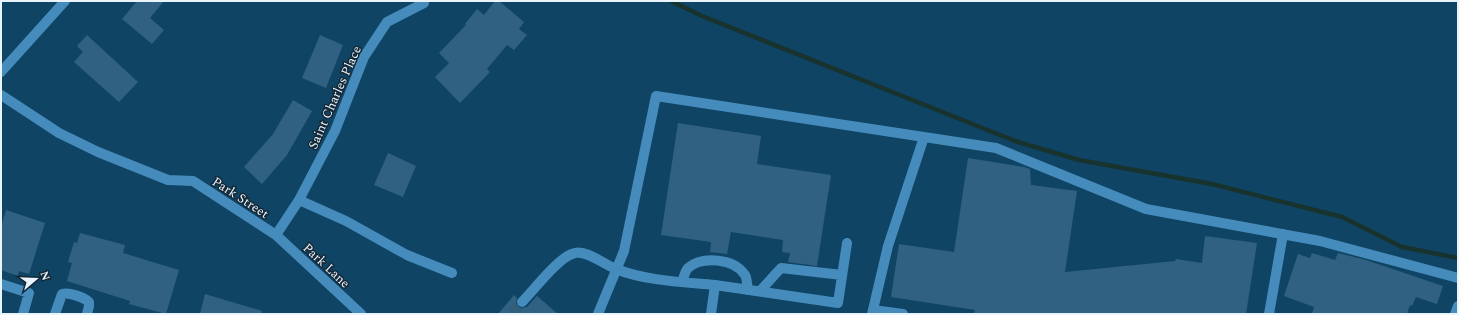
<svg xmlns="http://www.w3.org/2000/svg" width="1459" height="315" font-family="Spectral,serif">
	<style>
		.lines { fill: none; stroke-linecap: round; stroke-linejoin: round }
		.stream { stroke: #18332e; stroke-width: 4.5 }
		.building { fill: #306183 }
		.minor-tunnel { stroke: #305e7b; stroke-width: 10; stroke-dasharray: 10 5; stroke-linecap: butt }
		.minor { stroke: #458cbd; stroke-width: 10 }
		.labels { text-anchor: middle; stroke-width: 3; stroke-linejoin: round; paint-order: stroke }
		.street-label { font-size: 13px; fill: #eaf4fc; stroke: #142837 }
	</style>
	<rect width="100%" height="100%" fill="#0f4464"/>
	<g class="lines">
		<path class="stream" d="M 671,1 L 702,16 L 1015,141 L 1079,160 L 1212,184 L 1342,217 L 1402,247 L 1458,258"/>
	</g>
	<path class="building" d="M 137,1 L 164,1 L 150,18 L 164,30 L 152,44 L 122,19 Z
		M 495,1 L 499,1 L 524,22 L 519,29 L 527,35 L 514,50 L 507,45 L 487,69 L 490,72 L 460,103 L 435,77 L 449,63 L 439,53 L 466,25 L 465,24 L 477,9 L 484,15 Z
		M 87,35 L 138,82 L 119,102 L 74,62 L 83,52 L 77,46 Z
		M 320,35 L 343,45 L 326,88 L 302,78 Z
		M 293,100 L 312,111 L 287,155 L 262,184 L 244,167 L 273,134 Z
		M 678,123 L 761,136 L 757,164 L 831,175 L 817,266 L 788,262 L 790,253 L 782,252 L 783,240 L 731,232 L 727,254 L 710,252 L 711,242 L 661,235 Z
		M 388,153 L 416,166 L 403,197 L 374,185 Z
		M 968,158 L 1024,167 L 1030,169 L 1031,185 L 1077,191 L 1065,272 L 1175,261 L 1176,259 L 1202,263 L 1205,236 L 1257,243 L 1246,314 L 980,314 L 974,313 L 975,310 L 891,297 L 899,244 L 954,252 Z
		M 6,210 L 45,223 L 29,274 L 19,271 L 18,276 L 1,270 L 1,227 Z
		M 80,233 L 125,245 L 123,253 L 179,270 L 166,314 L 129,304 L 130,301 L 67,281 L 72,263 L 68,262 L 74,242 L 77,243 Z
		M 1312,253 L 1335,260 L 1338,253 L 1366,260 L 1443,286 L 1437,304 L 1416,297 L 1412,306 L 1410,305 L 1407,314 L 1312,314 L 1314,307 L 1284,296 L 1298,254 L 1310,258 Z
		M 205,294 L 262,311 L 262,314 L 200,314 Z
		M 514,295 L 517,298 L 516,304 L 520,308 L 527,307 L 537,296 L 558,314 L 498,314 Z"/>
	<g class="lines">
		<path class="minor-tunnel" d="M 512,314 L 522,302"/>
		<path class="minor" d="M 1,72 L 65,1
			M 1,95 L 59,133 L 98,152 L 168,180 L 193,181 L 276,235 L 299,200 L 346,221 L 407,255 L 452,273
			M 299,200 L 335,131 L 364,57 L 387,22 L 424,3
			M 276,235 L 361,314
			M 682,282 C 684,277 685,271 688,268 C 702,256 734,258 745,275 C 747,278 747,285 748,290
			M 1,284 L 29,293 L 23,314
			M 760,291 L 781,268 L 842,275
			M 522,302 C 534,290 559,256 575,253 C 587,250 605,265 616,269 C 646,281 684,282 715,285
			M 873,310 L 903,314
			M 55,314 L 62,294 C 69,292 83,297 89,302 L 89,306 L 87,314
			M 598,314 L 624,251 L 656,96 L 996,148 L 1146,209 L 1320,241 L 1458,278
			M 711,314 L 715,285 L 838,303 L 847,243
			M 872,314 L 888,246 L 924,137
			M 1269,314 L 1283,234
			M 1455,314 L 1458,306"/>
	</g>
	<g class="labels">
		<g class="street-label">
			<text transform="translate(334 97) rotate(-66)" y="5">Saint Charles Place</text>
			<text transform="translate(241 197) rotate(33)" y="5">Park Street</text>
			<text transform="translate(327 265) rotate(43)" y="5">Park Lane</text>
		</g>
	</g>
	<rect width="1459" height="315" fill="none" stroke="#eaf4fc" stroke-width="4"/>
	<g transform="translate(36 279) rotate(71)" stroke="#142837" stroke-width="3" paint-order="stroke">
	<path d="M0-3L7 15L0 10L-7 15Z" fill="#eaf4fc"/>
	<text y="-6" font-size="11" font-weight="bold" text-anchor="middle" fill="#eaf4fc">N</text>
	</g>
</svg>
